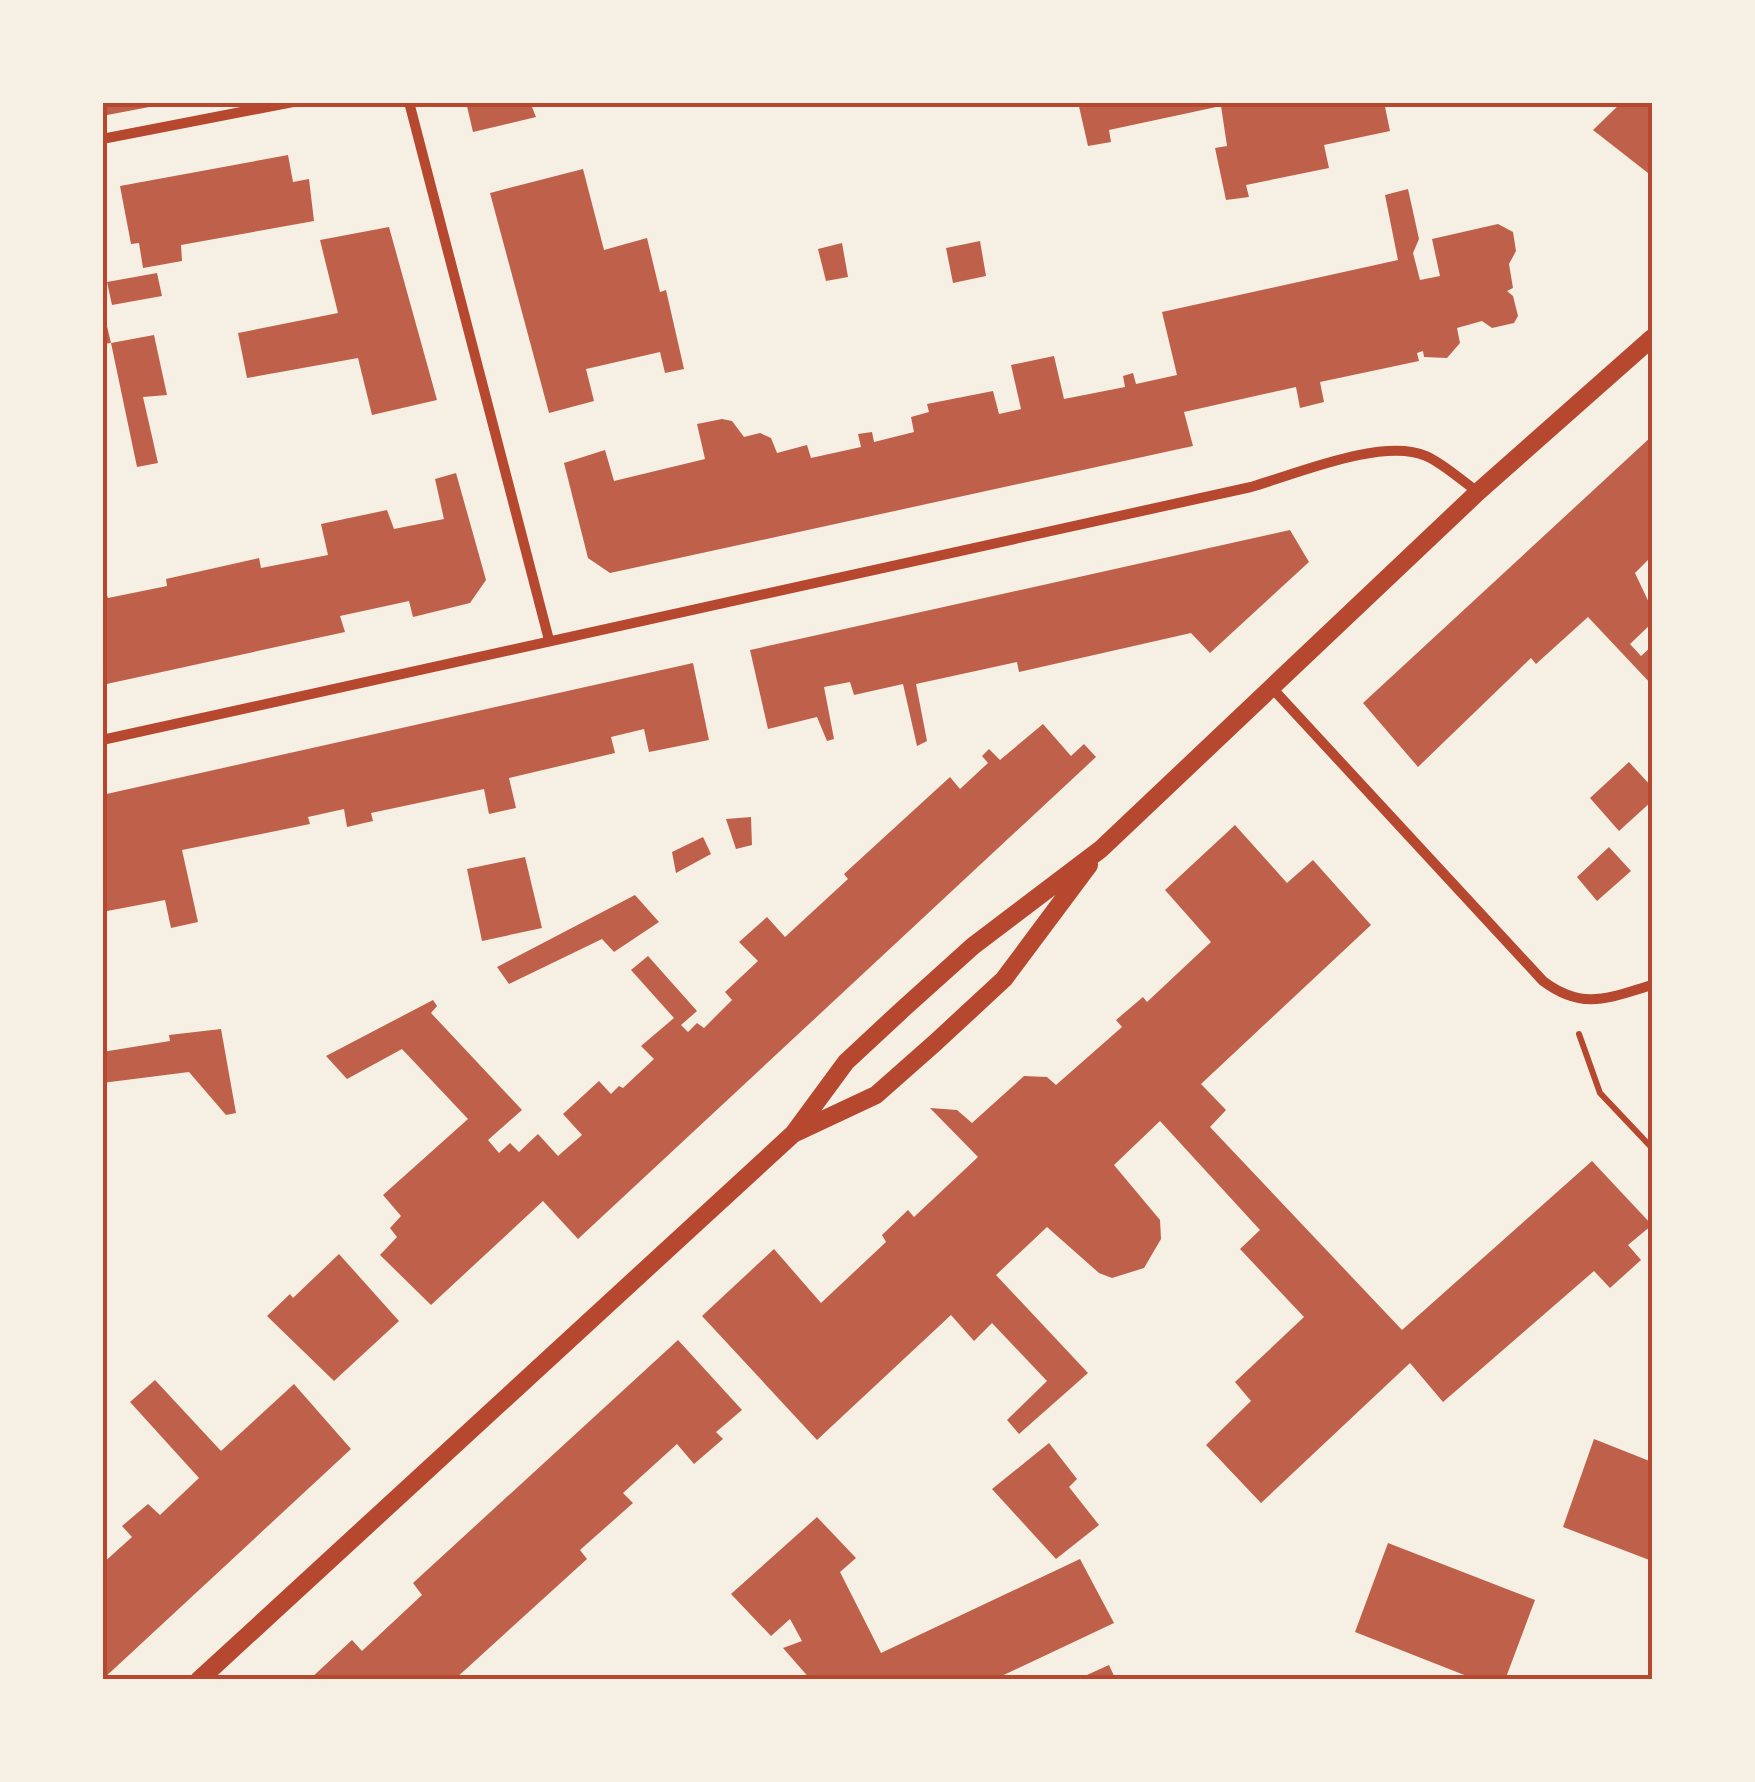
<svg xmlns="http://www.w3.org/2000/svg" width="1755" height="1782" font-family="'Roboto Serif',serif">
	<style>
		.building { fill: #bf614a }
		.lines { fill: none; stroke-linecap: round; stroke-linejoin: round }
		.path { stroke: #b5482f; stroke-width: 6 }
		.minor { stroke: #b5482f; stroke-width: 10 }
		.tertiary { stroke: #b5482f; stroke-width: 18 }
		.neatline { fill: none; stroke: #b5482f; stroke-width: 4 }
	</style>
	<rect width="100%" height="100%" fill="#f6efe4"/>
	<path class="building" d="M 102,102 L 165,102 L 165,104 L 102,116 Z
		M 466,102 L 530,102 L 536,117 L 473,132 Z
		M 1078,102 L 1384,102 L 1390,131 L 1324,145 L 1329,168 L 1246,185 L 1249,197 L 1226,200 L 1215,148 L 1227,146 L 1221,106 L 1109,130 L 1111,142 L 1088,146 Z
		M 1622,102 L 1652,102 L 1652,169 L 1648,173 L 1593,130 Z
		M 288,155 L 293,182 L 309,179 L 314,221 L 181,245 L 182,261 L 143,268 L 139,243 L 131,244 L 120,186 Z
		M 583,169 L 604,250 L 647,238 L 660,292 L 666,290 L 684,369 L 665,373 L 660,352 L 586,369 L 594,401 L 549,413 L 490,193 Z
		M 1408,189 L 1419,239 L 1413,253 L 1420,280 L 1440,276 L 1432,239 L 1498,224 L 1513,232 L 1516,251 L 1509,264 L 1513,288 L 1507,291 L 1513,296 L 1518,316 L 1514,323 L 1492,328 L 1482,321 L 1457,328 L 1460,343 L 1447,358 L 1424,357 L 1423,351 L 1417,353 L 1419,361 L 1320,382 L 1324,402 L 1300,408 L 1296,387 L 1184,412 L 1193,446 L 610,573 L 588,558 L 564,463 L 605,450 L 614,481 L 705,459 L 697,424 L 722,419 L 732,421 L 744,437 L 760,433 L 771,438 L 777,453 L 807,445 L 811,458 L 861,447 L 858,434 L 872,432 L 874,442 L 914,432 L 911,417 L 929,412 L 927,404 L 993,391 L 999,414 L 1021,409 L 1011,365 L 1054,356 L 1064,399 L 1125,387 L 1123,376 L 1133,373 L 1136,384 L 1177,375 L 1162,312 L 1398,260 L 1385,195 Z
		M 389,227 L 437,400 L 372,415 L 358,358 L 247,378 L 238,333 L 338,313 L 320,240 Z
		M 980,241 L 986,276 L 953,283 L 946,248 Z
		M 842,243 L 848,277 L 826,281 L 818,249 Z
		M 157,273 L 162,296 L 112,305 L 107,282 Z
		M 102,305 L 111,343 L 102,344 Z
		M 154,335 L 167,395 L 143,397 L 158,463 L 137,467 L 111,343 Z
		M 1652,436 L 1652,556 L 1635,573 L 1652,609 L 1652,623 L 1630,644 L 1641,656 L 1652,646 L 1652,685 L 1588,617 L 1536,664 L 1531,658 L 1418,767 L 1363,703 Z
		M 456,473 L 486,580 L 470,603 L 413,617 L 409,601 L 340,616 L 345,632 L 102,685 L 102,583 L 108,598 L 167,586 L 166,579 L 259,558 L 261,568 L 328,555 L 321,524 L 387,510 L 394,529 L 444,519 L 435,479 Z
		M 1290,530 L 1309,562 L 1210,653 L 1191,633 L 1019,672 L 1017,662 L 916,684 L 927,741 L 917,746 L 903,684 L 854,695 L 850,682 L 824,687 L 834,739 L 827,741 L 817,717 L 768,729 L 750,650 Z
		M 693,663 L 709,740 L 649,752 L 644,729 L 611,737 L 615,753 L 509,778 L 516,808 L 489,814 L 484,789 L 371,813 L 373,821 L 347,827 L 344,809 L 308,817 L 310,824 L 182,850 L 198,922 L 171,928 L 165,900 L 102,912 L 102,795 Z
		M 1043,724 L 1071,756 L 1084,744 L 1096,757 L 578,1239 L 543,1201 L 431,1305 L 380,1255 L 397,1237 L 390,1228 L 401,1216 L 383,1195 L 468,1119 L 402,1049 L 347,1079 L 326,1056 L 433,1000 L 437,1006 L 431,1013 L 522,1110 L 488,1140 L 499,1153 L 510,1143 L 519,1152 L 538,1134 L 558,1156 L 582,1135 L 563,1114 L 599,1081 L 611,1094 L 619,1086 L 623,1088 L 654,1059 L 641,1046 L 674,1018 L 631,970 L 648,956 L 697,1011 L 681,1025 L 688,1032 L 697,1023 L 704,1028 L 732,1000 L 725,992 L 758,961 L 739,942 L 767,917 L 785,937 L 848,879 L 844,874 L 950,777 L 960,789 L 988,763 L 982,756 L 989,749 L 1000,760 Z
		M 1629,762 L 1652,787 L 1652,801 L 1619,831 L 1590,798 Z
		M 751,817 L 752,845 L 736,849 L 726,819 Z
		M 1235,825 L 1287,883 L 1313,860 L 1371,925 L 1201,1084 L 1226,1110 L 1210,1127 L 1402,1330 L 1592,1161 L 1652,1225 L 1628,1245 L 1641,1260 L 1610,1288 L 1594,1271 L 1443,1402 L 1410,1363 L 1261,1503 L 1206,1445 L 1251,1401 L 1235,1382 L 1304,1317 L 1240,1249 L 1260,1230 L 1160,1121 L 1114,1165 L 1160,1220 L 1161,1239 L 1144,1268 L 1112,1278 L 1099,1273 L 1047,1227 L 996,1275 L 1088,1373 L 1019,1434 L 1007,1420 L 1047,1381 L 992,1323 L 974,1341 L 951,1315 L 817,1440 L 702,1316 L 774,1249 L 821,1303 L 886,1242 L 882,1235 L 908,1210 L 914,1217 L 978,1157 L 930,1108 L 957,1110 L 972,1123 L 1024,1076 L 1047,1077 L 1056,1085 L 1122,1027 L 1116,1020 L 1143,997 L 1147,1002 L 1211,942 L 1165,890 Z
		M 703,837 L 711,854 L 676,873 L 672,852 Z
		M 1609,847 L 1631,871 L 1597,901 L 1577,877 Z
		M 525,857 L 542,928 L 482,941 L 467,869 Z
		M 635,895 L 659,922 L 614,952 L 602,939 L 509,984 L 497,967 Z
		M 221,1029 L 236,1113 L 226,1115 L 189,1072 L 102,1083 L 102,1052 L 170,1041 L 169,1035 Z
		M 339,1254 L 399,1321 L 334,1381 L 267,1316 L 290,1294 L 293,1298 Z
		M 678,1340 L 742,1410 L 716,1432 L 723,1439 L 694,1464 L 677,1444 L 623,1493 L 633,1503 L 580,1550 L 587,1559 L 454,1680 L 309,1680 L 352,1640 L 362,1651 L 422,1595 L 413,1583 Z
		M 155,1380 L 221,1451 L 294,1384 L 351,1449 L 102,1680 L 102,1564 L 132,1537 L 122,1526 L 148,1504 L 160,1515 L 199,1478 L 130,1402 Z
		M 1594,1439 L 1652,1462 L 1652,1561 L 1563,1527 Z
		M 1049,1443 L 1077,1479 L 1069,1487 L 1099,1525 L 1056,1559 L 992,1489 Z
		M 817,1517 L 856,1558 L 840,1572 L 881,1653 L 1080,1559 L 1114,1623 L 993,1680 L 811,1680 L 783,1648 L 802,1641 L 790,1619 L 771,1636 L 731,1594 Z
		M 1388,1543 L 1535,1600 L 1505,1680 L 1477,1680 L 1355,1632 Z
		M 1109,1665 L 1116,1680 L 1078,1680 L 1089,1674 Z"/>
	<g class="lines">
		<path class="path" d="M 1579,1034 L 1600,1093 L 1652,1148"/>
		<path class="minor" d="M 409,102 L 549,640
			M 102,139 L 293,102
			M 1272,688 L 1543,981 C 1583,1011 1608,998 1652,985
			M 102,740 L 1251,487 C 1296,474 1383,437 1426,456 C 1444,464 1462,481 1478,492"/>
		<path class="tertiary" d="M 795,1133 L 876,1095 L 936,1042 L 1004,979 L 1089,865
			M 199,1680 L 793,1134 L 846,1062 L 903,1009 L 973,946 L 1101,849 L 1478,492 L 1652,338"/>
	</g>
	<rect width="1755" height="1782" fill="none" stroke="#f6efe4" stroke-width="210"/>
	<rect x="105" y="105" width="1545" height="1572" class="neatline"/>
</svg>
